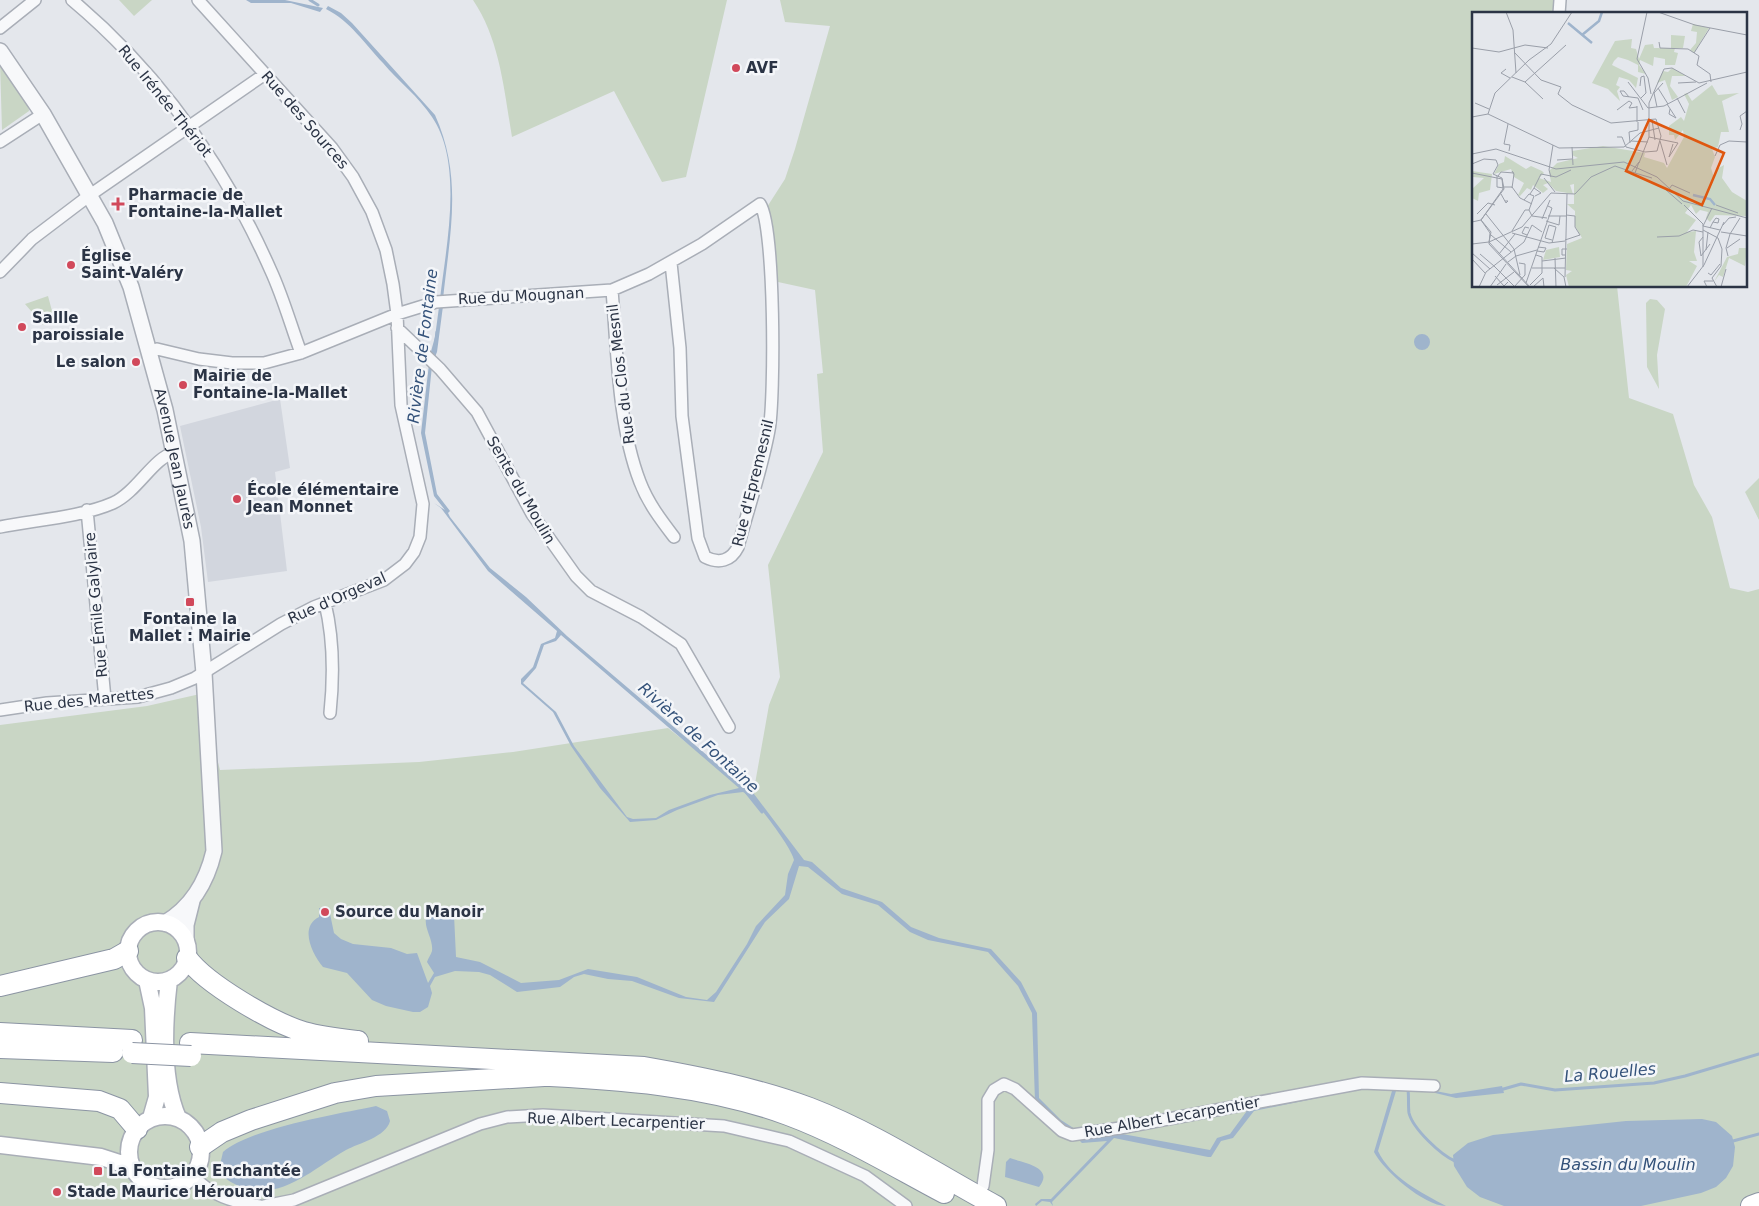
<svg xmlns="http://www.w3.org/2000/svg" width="1759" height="1206" font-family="'DejaVu Sans',sans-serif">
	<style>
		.built { fill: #d2d6de }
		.green { fill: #c9d6c5 }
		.water { fill: #9fb4cc; fill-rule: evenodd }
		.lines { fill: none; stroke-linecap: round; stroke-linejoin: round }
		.stream { stroke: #9fb4cc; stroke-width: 3 }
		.minor-casing { stroke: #a9aeb7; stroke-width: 14 }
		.tertiary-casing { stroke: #a9aeb7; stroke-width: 18 }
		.secondary-casing { stroke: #a9aeb7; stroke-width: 19 }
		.trunk-casing { stroke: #8b94a3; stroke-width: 22 }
		.minor { stroke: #f7f8fa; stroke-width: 11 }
		.tertiary { stroke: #f7f8fa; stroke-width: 15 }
		.secondary { stroke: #fff; stroke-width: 16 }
		.trunk { stroke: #fff; stroke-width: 20 }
		.trunk-bridge-casing { stroke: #8b94a3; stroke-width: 22; stroke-linecap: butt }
		.trunk-bridge { stroke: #fff; stroke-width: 20 }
		.poi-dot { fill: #d1495b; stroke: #f4f6f9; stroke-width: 2 }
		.labels { text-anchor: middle; stroke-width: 5; stroke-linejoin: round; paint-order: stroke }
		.poi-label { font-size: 15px; font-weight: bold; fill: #2b3445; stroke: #f4f6f9; text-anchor: start }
		.street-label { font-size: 15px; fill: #2b3445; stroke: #f4f6f9 }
		.water-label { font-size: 16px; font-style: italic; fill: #34527a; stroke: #f4f6f9 }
		.inset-river { fill: none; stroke: #9fb4cc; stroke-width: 2.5 }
		.inset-road { fill: none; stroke: #9a9fa9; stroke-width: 1 }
		.view { fill: #df570f; fill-opacity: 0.15; stroke: #df570f; stroke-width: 2.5 }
		.inset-edge { fill: none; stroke: #2b3445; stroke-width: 2.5 }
	</style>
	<rect width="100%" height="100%" fill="#e4e7ec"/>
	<path class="built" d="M 280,399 L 290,468 L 275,472 L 287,571 L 208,582 L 201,527 L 180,426 Z"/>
	<path class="green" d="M 119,0 L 152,0 L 134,16 Z
		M 473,0 L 727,0 L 686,177 L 662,182 L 614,91 L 512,137 C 504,90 500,40 473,0 Z
		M 780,0 L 1560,0 L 1559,10 L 1527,14 L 1473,14 L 1473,286 L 1617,286 L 1629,398 L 1673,414 L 1694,485 L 1712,517 L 1730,588 L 1748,592 L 1759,589 L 1759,1206 L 0,1206 L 0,725 L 147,706 L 200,694 L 220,770 L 419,762 L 513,752 L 668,728 L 753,795 L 769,705 L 780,677 L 768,565 L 823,452 L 817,374 L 823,373 L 815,290 L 778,282 L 767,207 L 785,179 L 795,149 L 830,26 L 785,22 Z
		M 0,63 L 28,104 L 29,111 L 2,130 Z
		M 48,296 L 55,322 L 43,325 L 25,304 Z
		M 1650,299 L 1657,300 L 1665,309 L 1657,355 L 1659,389 L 1647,367 L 1646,303 Z
		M 1759,478 L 1759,520 L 1745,492 Z"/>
	<path class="water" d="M 246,0 L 285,0 L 323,8 L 320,12 L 291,3 L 251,3 Z
		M 328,6 L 341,13 L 352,23 L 435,115 C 463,177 450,233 443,299 L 440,299 C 446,246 464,164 432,117 C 419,97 398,81 383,63 C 365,44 350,21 326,9 Z
		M 443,306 L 437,352 L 434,359 L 430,355 L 435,337 L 439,307 Z
		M1414 342a8 8 0 1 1 16 0a8 8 0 1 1-16 0Z
		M 429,364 L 432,366 L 425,433 L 437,494 L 450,511 L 448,513 L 450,517 L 490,568 L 526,597 L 567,636 L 749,791 L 751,790 L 804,860 L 812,862 L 841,888 L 882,902 L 911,927 L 939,938 L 991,949 L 1021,982 L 1037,1013 L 1039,1098 L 1061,1120 L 1078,1131 L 1071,1132 L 1035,1101 L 1032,1013 L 1018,986 L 988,952 L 928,940 L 910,932 L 878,905 L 842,894 L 808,867 L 799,866 L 789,899 L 765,922 L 714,1002 L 679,998 L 632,981 L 608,979 L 584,974 L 574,977 L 560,987 L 517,992 L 490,975 L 479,972 L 455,971 L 435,977 L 430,986 L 432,993 L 428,1007 L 420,1012 L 413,1012 L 386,1006 L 372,1000 L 347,973 L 323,967 C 312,954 299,927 319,917 L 319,908 L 329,909 L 334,933 L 341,939 L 353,944 L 391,948 L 407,954 L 417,953 L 428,983 L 434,973 L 427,962 C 428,958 431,955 432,951 C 434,936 417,922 432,909 L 446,907 L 454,915 L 456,957 L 480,962 L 521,983 L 559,980 L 588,969 L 637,977 L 686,997 L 707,1000 L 716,992 L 747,944 L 756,926 L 785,895 L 788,874 L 794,860 C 792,848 754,797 743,792 L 718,795 L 677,810 L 656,820 L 630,822 L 600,788 L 571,746 L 553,712 L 521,684 L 521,679 L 533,667 L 541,644 L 555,638 L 557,631 L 488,571 L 441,508 L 434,503 L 445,510 L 434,496 L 421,433 ZM 561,635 L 739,788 L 710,795 L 669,810 L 656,818 L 633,819 L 627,817 L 574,746 L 556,712 L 523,683 L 536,668 L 544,645 L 556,641 Z
		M 1358,1085 L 1420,1088 L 1451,1094 L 1502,1086 L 1504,1093 L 1456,1098 L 1431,1092 L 1396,1091 L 1378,1151 C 1390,1177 1422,1193 1446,1206 C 1424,1206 1383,1170 1374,1152 L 1392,1091 L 1366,1089 L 1352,1091 L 1254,1111 L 1233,1138 L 1221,1141 L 1211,1157 L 1208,1157 L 1114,1138 L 1052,1202 L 1053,1206 L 1050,1202 L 1042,1201 L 1036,1206 L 1035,1204 L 1041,1199 L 1051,1199 L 1107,1141 L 1082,1143 L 1075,1136 L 1117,1133 L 1210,1150 L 1217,1138 L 1230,1134 L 1249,1108 Z
		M 376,1106 L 387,1111 L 390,1121 C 386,1137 359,1143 346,1150 C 312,1169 280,1203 239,1186 C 230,1182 224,1179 219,1169 L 223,1152 C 251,1128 338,1114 376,1106 Z
		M 1702,1119 L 1716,1122 L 1732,1136 L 1735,1147 L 1733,1166 L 1726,1178 L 1716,1187 L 1701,1193 L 1641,1206 L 1504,1206 L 1480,1197 L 1467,1187 L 1454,1166 L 1453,1155 L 1468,1143 L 1493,1135 L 1626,1121 Z
		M 1010,1158 C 1024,1163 1055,1167 1039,1187 L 1005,1177 L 1006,1162 Z"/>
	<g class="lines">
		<path class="stream" d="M 310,0 L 318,5
			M 434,355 L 437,332
			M 746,792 L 762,812
			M 1408,1090 C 1409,1097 1408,1106 1409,1113 C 1413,1129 1441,1155 1455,1161
			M 1500,1090 L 1521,1084 L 1555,1090 L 1654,1083 L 1685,1076 L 1759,1054
			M 1733,1141 L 1759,1134"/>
		<defs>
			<path id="minor" d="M 72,0 C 159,73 225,167 271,271 C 283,297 291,326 301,353
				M 1559,14 L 1560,0
				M 0,28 L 35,0
				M 0,142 L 43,114
				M 0,272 L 32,239 L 90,195 L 265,74
				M 612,290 C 617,351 618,425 640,482 C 648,503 661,520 674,537
				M 397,328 L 440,369 L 477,412 L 532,514 L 576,576 L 591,591 L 641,617 L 681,644 L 729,727
				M 149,351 L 157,349 L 199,359 L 232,363 L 264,363 L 301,353 L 397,314 L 436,302 L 612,290 L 649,274 L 702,244 L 760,204 C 775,226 775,398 769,430 C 762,469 748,509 738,547 C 731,561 719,564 705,557 L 698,538 L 682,416 L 680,348 L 671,263
				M 87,510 L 105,699
				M 0,527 C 35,520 81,517 113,503 C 137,492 154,457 174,453
				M 325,603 C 334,640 334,675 330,713
				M 0,710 L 47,703 L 138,697 L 171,688 L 195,678 L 281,624 L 314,607 L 384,580 L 405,564 L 414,552 L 420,537 L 423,504 L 401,405 L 397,314 L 393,284 L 386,250 L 372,212 L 353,177 L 332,148 L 198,0
				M 192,1175 C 211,1196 233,1202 260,1206
				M 983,1186 L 988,1150 L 988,1100 L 994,1090 L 1004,1084 L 1015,1089 L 1062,1131 L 1072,1135 L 1120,1128 L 1362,1083 L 1434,1086
				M 264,1206 L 294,1200 L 480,1124 L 507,1117 L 543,1115 L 724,1126 L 789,1141 L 865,1176 L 906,1206"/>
			<g id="tertiary">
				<path id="s1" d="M 0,51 L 43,114 L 105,223 L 131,287 L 165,410 L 192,541 L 204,673 L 214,851 C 207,881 192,907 165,923"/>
				<path d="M 186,941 L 186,925 L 192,901"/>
			</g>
			<path id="secondary" d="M128 952a30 30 0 1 1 60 0a30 30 0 1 1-60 0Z
				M 147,980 L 153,1008 L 157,1097 L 151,1118
				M 169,980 C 164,1022 161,1079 178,1118
				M129 1152a36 36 0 1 1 72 0a36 36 0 1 1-72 0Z
				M 0,1145 L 101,1157 L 132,1167"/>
			<path id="trunk" d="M 187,958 C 206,984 273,1023 304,1032 C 322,1037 341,1039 358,1041
				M 0,986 L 114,959 L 128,951
				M 0,1033 L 132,1040
				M 190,1043 L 644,1067 C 701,1077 756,1088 810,1108 C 875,1133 935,1173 996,1206
				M 0,1048 L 113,1052
				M 530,1075 C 616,1079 707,1085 788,1115 C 842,1135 893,1166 944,1193
				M 0,1093 L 99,1101 L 120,1109 L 137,1129
				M 200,1147 L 222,1132 L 251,1120 L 335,1093 L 376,1086 L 544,1076
				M 1751,1206 L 1759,1203"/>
		</defs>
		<use href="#minor" class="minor-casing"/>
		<use href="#tertiary" class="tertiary-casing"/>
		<use href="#secondary" class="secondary-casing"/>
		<use href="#trunk" class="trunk-casing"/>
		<use href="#minor" class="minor"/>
		<use href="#tertiary" class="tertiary"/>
		<use href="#secondary" class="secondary"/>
		<use href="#trunk" class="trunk"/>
		<defs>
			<path id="trunk-bridge" d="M 132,1053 L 191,1056"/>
		</defs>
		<use href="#trunk-bridge" class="trunk-bridge-casing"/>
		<use href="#trunk-bridge" class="trunk-bridge"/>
	</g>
	<g class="poi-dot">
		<circle cx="736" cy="68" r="5"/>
		<path d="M115.5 196.5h5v5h5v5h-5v5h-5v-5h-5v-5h5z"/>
		<circle cx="71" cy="265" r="5"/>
		<circle cx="22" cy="327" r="5"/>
		<circle cx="136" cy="362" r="5"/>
		<circle cx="183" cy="385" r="5"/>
		<circle cx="237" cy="499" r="5"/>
		<rect x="185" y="597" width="10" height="10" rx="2.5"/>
		<circle cx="325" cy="912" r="5"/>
		<rect x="93" y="1166" width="10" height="10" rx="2.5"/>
		<circle cx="57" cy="1192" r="5"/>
	</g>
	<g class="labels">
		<g class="poi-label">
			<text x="746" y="73">AVF</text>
			<text x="128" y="200">Pharmacie de<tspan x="128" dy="17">Fontaine-la-Mallet</tspan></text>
			<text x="81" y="261">Église<tspan x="81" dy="17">Saint-Valéry</tspan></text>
			<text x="32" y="323">Sallle<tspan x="32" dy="17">paroissiale</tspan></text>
			<text x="126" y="367" text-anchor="end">Le salon</text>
			<text x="193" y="381">Mairie de<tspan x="193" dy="17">Fontaine-la-Mallet</tspan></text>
			<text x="247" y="495">École élémentaire<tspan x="247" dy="17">Jean Monnet</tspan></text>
			<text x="190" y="624" text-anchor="middle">Fontaine la<tspan x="190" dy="17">Mallet : Mairie</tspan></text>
			<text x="335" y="917">Source du Manoir</text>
			<text x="108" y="1176">La Fontaine Enchantée</text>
			<text x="67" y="1197">Stade Maurice Hérouard</text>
		</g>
		<g class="street-label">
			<text transform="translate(165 101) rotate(51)" y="5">Rue Irénée Thériot</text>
			<text transform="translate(305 120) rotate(49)" y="5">Rue des Sources</text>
			<text transform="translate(521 296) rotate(-3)" y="5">Rue du Mougnan</text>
			<text transform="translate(621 374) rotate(-97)" y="5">Rue du Clos Mesnil</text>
			<text dy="5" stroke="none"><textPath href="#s1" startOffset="448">Avenue Jean Jaurès</textPath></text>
			<text transform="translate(753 483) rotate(-76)" y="5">Rue d'Epremesnil</text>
			<text transform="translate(521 490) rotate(60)" y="5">Sente du Moulin</text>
			<text transform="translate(337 598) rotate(-24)" y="5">Rue d'Orgeval</text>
			<text transform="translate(96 605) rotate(-95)" y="5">Rue Émile Galylaire</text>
			<text transform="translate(89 700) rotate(-6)" y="5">Rue des Marettes</text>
			<text transform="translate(1172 1117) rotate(-10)" y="5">Rue Albert Lecarpentier</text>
			<text transform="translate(616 1121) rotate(2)" y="5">Rue Albert Lecarpentier</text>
		</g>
		<g class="water-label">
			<text transform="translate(422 346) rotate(-83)" y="6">Rivière de Fontaine</text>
			<text transform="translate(699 737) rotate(42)" y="6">Rivière de Fontaine</text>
			<text transform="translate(1610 1072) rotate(-5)" y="6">La Rouelles</text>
			<text x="1628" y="1170">Bassin du Moulin</text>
		</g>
	</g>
	<g transform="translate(1472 12)">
		<rect width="275" height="275" fill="#e4e7ec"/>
		<path d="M 221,12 L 237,16 L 222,41 L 218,38 L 224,31 L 225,20 L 219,19 ZM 199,23 L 213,24 L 211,36 L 203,36 L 202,40 L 206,41 L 203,53 L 193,53 L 193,47 L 182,45 L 181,54 L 168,48 L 167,53 L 174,62 L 166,60 L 166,53 L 156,48 L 146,45 L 142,49 L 140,53 L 166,66 L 164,76 L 157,68 L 147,65 L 144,73 L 148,75 L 145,79 L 148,89 L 136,77 L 120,71 L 143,29 L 160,27 L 159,36 L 164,37 L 167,47 L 173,33 L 181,32 L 182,36 L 199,36 ZM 200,56 L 214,64 L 200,64 L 198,74 L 206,85 L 200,88 L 193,68 L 185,71 L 191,59 L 196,60 ZM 240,73 L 246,83 L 267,81 L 250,89 L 257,120 L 249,120 L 246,135 L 240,137 L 243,145 L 239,156 L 242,166 L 245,157 L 252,153 L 250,166 L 260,180 L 275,189 L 275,204 L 243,203 L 238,210 L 234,206 L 236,200 L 228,198 L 224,202 L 219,193 L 213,201 L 224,208 L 215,220 L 224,219 L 222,240 L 225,249 L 217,249 L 225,254 L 214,275 L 97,275 L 94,263 L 100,259 L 94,258 L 95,232 L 110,226 L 103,214 L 103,199 L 95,192 L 102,192 L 102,172 L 98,173 L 101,182 L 84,179 L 76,171 L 71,173 L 76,177 L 71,181 L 61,173 L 59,178 L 55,176 L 48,184 L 46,183 L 52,171 L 42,165 L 39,157 L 22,162 L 27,152 L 32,150 L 33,144 L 54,157 L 59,154 L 70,159 L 72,161 L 67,166 L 79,170 L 77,159 L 85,151 L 106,146 L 100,143 L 100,139 L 131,134 L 173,141 L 172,145 L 192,151 L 195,156 L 212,125 L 211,118 L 203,128 L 202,123 L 197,123 L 197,114 L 209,105 L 212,109 L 217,92 L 212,82 L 215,81 L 220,89 ZM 0,159 L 20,162 L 18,178 L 7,181 L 6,189 L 0,186 L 0,177 L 12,166 L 1,165 ZM 87,235 L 88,245 L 71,248 L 74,238 ZM 267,236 L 275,236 L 273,254 L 257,246 L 251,265 L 247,263 L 242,270 L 255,245 L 266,242 Z" fill="#c9d6c5"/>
		<path class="inset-river" d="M 96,11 L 120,31M 110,23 L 127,9 L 130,0M 221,183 L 238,187 L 243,193"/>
		<path class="inset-road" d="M 34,0 L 41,18 L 44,61M 175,0 L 165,47 L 176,66 L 179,82M 186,0 L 223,13 L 275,23M 187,30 L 188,36 L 216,37 L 227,44 L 225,53 L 238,62 L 239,70M 0,36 L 27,40 L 53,33 L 76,36M 42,40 L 69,68 L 89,75 L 86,82 L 100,93 L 139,111 L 184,107 L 189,124 L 185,139 L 173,140 L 154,135 L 150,125 L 145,125M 222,41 L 238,16M 34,57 L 29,61 L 38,66M 40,65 L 53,70 L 71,87M 53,70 L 94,33M 156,70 L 176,96M 206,71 L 224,70M 168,74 L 169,65 L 172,64 L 174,81 L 169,86M 186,76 L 196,92M 157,85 L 152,79 L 148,79 L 151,84 L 166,86 L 171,98M 205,86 L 213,101M 3,91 L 17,97M 195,92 L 204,106 L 197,102 L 198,97M 165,94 L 165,110M 185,95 L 182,81 L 191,71M 176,96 L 192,94 L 235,71M 145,98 L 157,89 L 160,91 L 157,96 L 165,95M 16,102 L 87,136 L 152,135 L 168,121 L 187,116M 0,105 L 16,102 L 23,81 L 57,48 L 79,32 L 100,0M 180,108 L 183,128M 36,112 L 32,132 L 38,133 L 37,139M 268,118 L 270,112 L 268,104 L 275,99M 177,125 L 206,131 L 197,145 L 201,132M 159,129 L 176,130M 188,129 L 195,153M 158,131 L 157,120 L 166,118 L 166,110M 100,135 L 101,153M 0,142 L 24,137 L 84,157 L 152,150 L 185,165 L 211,189 L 275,206M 243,144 L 248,133 L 257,129 L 275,130M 85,148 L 100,147M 167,151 L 177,125 L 177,91 L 192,57 L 200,56 L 227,71 L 275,60M 0,152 L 12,147 L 24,148 L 26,153 L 21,162 L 30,166 L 32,177 L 9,208 L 0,210M 40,159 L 42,162 L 40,176M 0,161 L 30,167 L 31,177 L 9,208 L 18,221 L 17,232 L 57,275M 163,161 L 180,166M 69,162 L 84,165 L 99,158M 25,164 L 25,175 L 32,176M 26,164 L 29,160 L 42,161M 79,165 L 77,158 L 81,133M 72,166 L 83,180M 32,175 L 40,175 L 48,186 L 60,192M 62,176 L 69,162M 197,177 L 200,173 L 218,181M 194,178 L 210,192M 29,182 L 34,191 L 36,189 L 33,189M 58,182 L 62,176 L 69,181 L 63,184M 52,188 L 57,182 L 62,184 L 57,198 L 60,204 L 75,206M 212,193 L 231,212 L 231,255M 244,193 L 266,201M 5,202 L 16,191 L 23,193M 14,202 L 42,237 L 48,263M 76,204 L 94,204M 70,207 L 78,188M 9,208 L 19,220 L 17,230M 74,209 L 87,213 L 88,204M 251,213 L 257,206 L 264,205M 231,214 L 248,218M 231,214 L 240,196M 238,216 L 241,210 L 244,206 L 247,207 L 246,211 L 241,210M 231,218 L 246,226 L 250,237 L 249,254 L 240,266 L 245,275M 40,219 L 53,198 L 57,198M 249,220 L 275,224M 40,221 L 77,231 L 93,229M 19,223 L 39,240M 55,223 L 50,221 L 53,215 L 57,216M 185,225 L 207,224 L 221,218 L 231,220M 231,225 L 227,230 L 229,244 L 238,232M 93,228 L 108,223 L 103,215 L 103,204 L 94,203M 17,230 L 58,275M 80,231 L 84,215 L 77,213 L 73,226 L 80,228M 0,232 L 17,230 L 50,215 L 79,181 L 103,182 L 119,165 L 143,154 L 163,161 L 167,150 L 160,159M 255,236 L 268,227M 234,238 L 236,220M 65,239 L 72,240 L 74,236 L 66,235M 0,241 L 18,257M 8,242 L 22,254M 27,242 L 43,222M 64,243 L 70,245 L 70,261M 94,243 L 90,243 L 90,237 L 95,237M 256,244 L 254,236 L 258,222 L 268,206M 83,246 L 84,275M 0,247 L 13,261M 70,249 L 94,246M 36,250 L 44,244 L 65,238M 22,254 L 42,274M 60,256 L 93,256M 82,256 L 92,265 L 94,275M 236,261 L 239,263 L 248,252M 23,264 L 32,274 L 36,270M 93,265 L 95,182M 54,271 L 80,196 L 76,194M 25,273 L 42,260M 58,273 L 70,261M 7,275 L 14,260 L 52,230 L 60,213 L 70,220M 18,275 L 34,252M 42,275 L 53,263 L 53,252 L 47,251M 61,275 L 71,266 L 72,275M 215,275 L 232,253 L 252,210M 235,275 L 232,269 L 241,269M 249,275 L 254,257"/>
		<path class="view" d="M 177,108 L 252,141 L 230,193 L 154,159 Z"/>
		<rect width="275" height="275" class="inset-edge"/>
	</g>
</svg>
